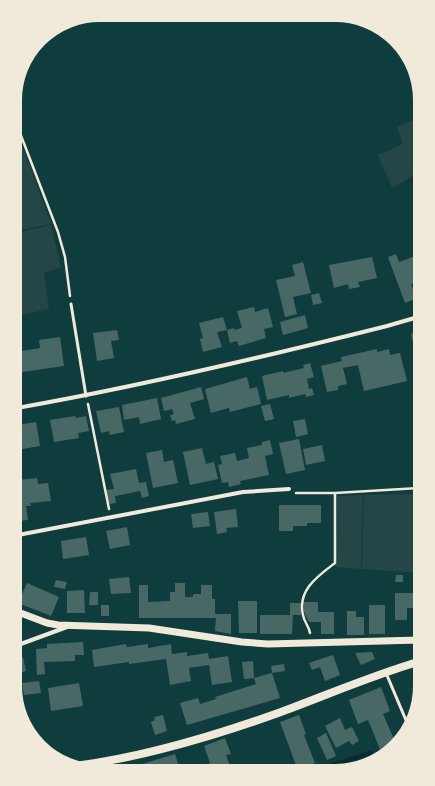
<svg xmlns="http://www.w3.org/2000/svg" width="435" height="786" font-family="Georgia,serif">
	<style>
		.green { fill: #244646 }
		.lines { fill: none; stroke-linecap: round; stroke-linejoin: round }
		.stream { stroke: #0a2a2b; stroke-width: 4.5 }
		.building { fill: #486865 }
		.path { stroke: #f1e9da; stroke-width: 2.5 }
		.service { stroke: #f1e9da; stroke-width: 3 }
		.minor { stroke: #f1e9da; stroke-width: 4 }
		.tertiary { stroke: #f1e9da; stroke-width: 7 }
		.secondary { stroke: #f1e9da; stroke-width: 8 }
		.rim { fill: none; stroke: #f1e9da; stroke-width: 2 }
	</style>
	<rect width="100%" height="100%" fill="#0f3d3e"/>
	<path class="green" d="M 417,119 L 417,173 L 392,188 L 378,155 L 403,144 L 397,127 Z
		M 15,125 L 51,224 L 16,231 Z
		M 51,225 L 61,267 L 44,273 L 49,309 L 16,316 L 16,233 Z
		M 419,494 L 420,573 L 362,569 L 364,495 Z
		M 363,495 L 361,569 L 336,567 L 337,496 Z"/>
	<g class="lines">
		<path class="stream" d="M 324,768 L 370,753"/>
	</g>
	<path class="building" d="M 396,254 L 399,262 L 418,255 L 418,281 L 411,284 L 417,298 L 405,303 L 388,257 Z
		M 372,257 L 377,278 L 358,282 L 360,287 L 349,289 L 348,284 L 334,288 L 329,265 Z
		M 303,262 L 311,293 L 293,297 L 297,314 L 285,317 L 276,280 L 295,276 L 292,265 Z
		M 319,293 L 322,303 L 313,305 L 311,295 Z
		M 254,307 L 255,312 L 268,308 L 273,327 L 264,329 L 266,338 L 239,346 L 237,341 L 230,343 L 227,330 L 217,332 L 222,347 L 203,352 L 200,339 L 203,338 L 199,323 L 223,317 L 227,330 L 234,328 L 234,330 L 242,328 L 237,311 Z
		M 305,315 L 308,328 L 283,335 L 280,322 Z
		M 117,330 L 119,340 L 111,341 L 114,358 L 97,361 L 93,333 Z
		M 418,332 L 418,346 L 414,347 L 411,334 Z
		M 60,337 L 64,366 L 16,373 L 16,352 L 40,348 L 39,340 Z
		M 377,349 L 377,352 L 389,349 L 390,355 L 400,353 L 407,381 L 364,391 L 358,365 L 343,368 L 347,384 L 338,386 L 338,390 L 327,392 L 321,366 L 342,361 L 341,357 Z
		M 310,363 L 314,377 L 307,379 L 309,389 L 312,388 L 314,395 L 306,397 L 305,394 L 289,398 L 289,395 L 267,400 L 262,376 L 283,371 L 283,373 L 304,368 L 303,365 Z
		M 247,377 L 250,389 L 257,387 L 261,404 L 230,412 L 229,408 L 211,413 L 205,389 Z
		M 201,387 L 204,399 L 190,403 L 195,419 L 176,424 L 175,420 L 172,421 L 170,415 L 174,414 L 172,409 L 164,411 L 161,398 Z
		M 157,398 L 161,419 L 140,424 L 139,417 L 124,420 L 122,405 Z
		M 270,404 L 274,419 L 265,421 L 261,406 Z
		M 119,407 L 124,432 L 110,435 L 109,431 L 101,433 L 96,411 Z
		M 75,416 L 76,418 L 86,416 L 89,431 L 78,433 L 79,438 L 54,442 L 50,420 Z
		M 305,419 L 308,434 L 296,437 L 293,421 Z
		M 36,422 L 40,446 L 17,450 L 17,425 Z
		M 299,439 L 305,470 L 286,474 L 279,443 Z
		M 270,440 L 273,454 L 265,456 L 269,475 L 240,481 L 241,484 L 229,487 L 228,482 L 222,483 L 218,465 L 222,464 L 220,456 L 235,453 L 237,461 L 249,458 L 247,448 L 262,445 L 262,442 Z
		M 322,445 L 325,461 L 306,465 L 303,449 Z
		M 202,448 L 206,464 L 214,462 L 218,479 L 190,485 L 183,452 Z
		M 162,450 L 164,462 L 173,460 L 178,483 L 153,488 L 146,453 Z
		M 136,469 L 139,483 L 146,482 L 149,496 L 142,498 L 140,491 L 115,496 L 116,503 L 109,504 L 106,490 L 114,489 L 110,474 Z
		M 37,478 L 38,484 L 48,483 L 51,501 L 30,503 L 31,506 L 26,506 L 28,520 L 17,521 L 17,507 L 22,507 L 21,498 L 17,498 L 17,488 L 20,488 L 19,480 Z
		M 279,505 L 321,505 L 321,523 L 307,523 L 307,526 L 293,526 L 293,531 L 279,531 Z
		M 236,509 L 238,527 L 226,528 L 227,532 L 217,534 L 214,512 Z
		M 208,512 L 210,526 L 193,528 L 191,514 Z
		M 127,527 L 130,545 L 110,549 L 106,531 Z
		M 86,537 L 89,555 L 63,559 L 61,541 Z
		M 396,575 L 403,575 L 403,582 L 395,582 Z
		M 129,577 L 131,593 L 111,594 L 109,579 Z
		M 56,580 L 67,582 L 65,589 L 54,587 Z
		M 27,583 L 59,597 L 51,616 L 18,603 Z
		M 175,583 L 185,583 L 185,597 L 193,597 L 193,594 L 201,594 L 201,585 L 212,585 L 212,599 L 215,599 L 215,614 L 231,614 L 231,634 L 215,631 L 216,618 L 139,618 L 139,585 L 148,585 L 148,602 L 170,601 L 170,592 L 175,592 Z
		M 84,590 L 85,613 L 67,613 L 67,591 Z
		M 90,592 L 98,592 L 98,605 L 89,605 Z
		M 395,593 L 417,593 L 417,608 L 407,608 L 407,620 L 395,620 Z
		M 238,601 L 257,601 L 257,633 L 239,633 Z
		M 304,602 L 318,602 L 318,612 L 334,612 L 334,634 L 321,634 L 321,622 L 309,622 L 304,612 Z
		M 290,603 L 301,603 L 301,615 L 293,615 L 292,634 L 260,634 L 260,615 L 290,615 Z
		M 101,605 L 109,605 L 109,616 L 101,616 Z
		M 369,605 L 385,605 L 385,634 L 369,634 Z
		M 347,611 L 356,611 L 356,617 L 364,617 L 364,635 L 347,635 Z
		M 83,642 L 84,655 L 75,655 L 75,661 L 44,662 L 45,674 L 37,675 L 36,649 L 47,648 L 47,644 Z
		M 126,644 L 127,647 L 148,644 L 148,648 L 171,644 L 172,654 L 187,652 L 187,656 L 208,653 L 209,659 L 228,656 L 232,682 L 212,685 L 209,665 L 189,668 L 191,681 L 170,685 L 166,659 L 129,664 L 129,662 L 94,667 L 92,650 Z
		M 372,652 L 375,659 L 361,665 L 355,653 Z
		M 333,655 L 340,675 L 325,681 L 320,667 L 312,670 L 309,663 Z
		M 23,657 L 26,671 L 18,673 L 18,658 Z
		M 253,661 L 254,678 L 244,679 L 242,662 Z
		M 284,664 L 285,671 L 272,673 L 271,666 Z
		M 272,673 L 280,698 L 187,725 L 180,703 L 198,698 L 200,704 L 216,699 L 215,697 L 256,684 L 254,678 Z
		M 39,681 L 41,693 L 24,695 L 22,683 Z
		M 79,683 L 83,706 L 51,711 L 48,688 Z
		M 381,687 L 390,711 L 383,714 L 396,744 L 382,754 L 368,720 L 358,724 L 349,700 Z
		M 163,715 L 167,731 L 155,735 L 151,722 L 155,720 L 154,717 Z
		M 299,715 L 306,734 L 304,735 L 315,763 L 302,768 L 297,768 L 280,722 Z
		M 340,718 L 345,730 L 352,727 L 359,741 L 352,745 L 349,741 L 336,748 L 325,726 Z
		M 326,733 L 336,756 L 327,760 L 317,738 Z
		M 225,738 L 231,754 L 226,755 L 231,769 L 192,770 L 210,763 L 204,746 Z
		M 175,754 L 180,770 L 144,770 L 142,764 Z"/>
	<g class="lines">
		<path class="path" d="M 15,120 L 58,232 L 65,257 L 70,296
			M 88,404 L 109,509
			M 296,493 L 335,493 L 419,488
			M 310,633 C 309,626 304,622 303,615 C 297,590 318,576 335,563 L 335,493"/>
		<path class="service" d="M 71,304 L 86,396
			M 386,673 L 408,725"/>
		<path class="minor" d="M 17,408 C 142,386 264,357 387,326 L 418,317
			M 18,535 L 243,492 L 289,489
			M 18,645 L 67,627"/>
		<path class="tertiary" d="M 18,612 L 47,623 L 58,625 L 149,628 L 242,642 L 268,644 L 420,640"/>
		<path class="secondary" d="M 75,766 C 145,757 214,736 281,712 C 327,695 373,675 421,661"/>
	</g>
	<path d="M0 0H435V786H0ZM100 21H335A79 79 0 0 1 414 100V686A79 79 0 0 1 335 765H100A79 79 0 0 1 21 686V100A79 79 0 0 1 100 21Z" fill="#f1e9da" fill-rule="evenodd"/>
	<path class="rim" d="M100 21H335A79 79 0 0 1 414 100V686A79 79 0 0 1 335 765H100A79 79 0 0 1 21 686V100A79 79 0 0 1 100 21Z"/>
</svg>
